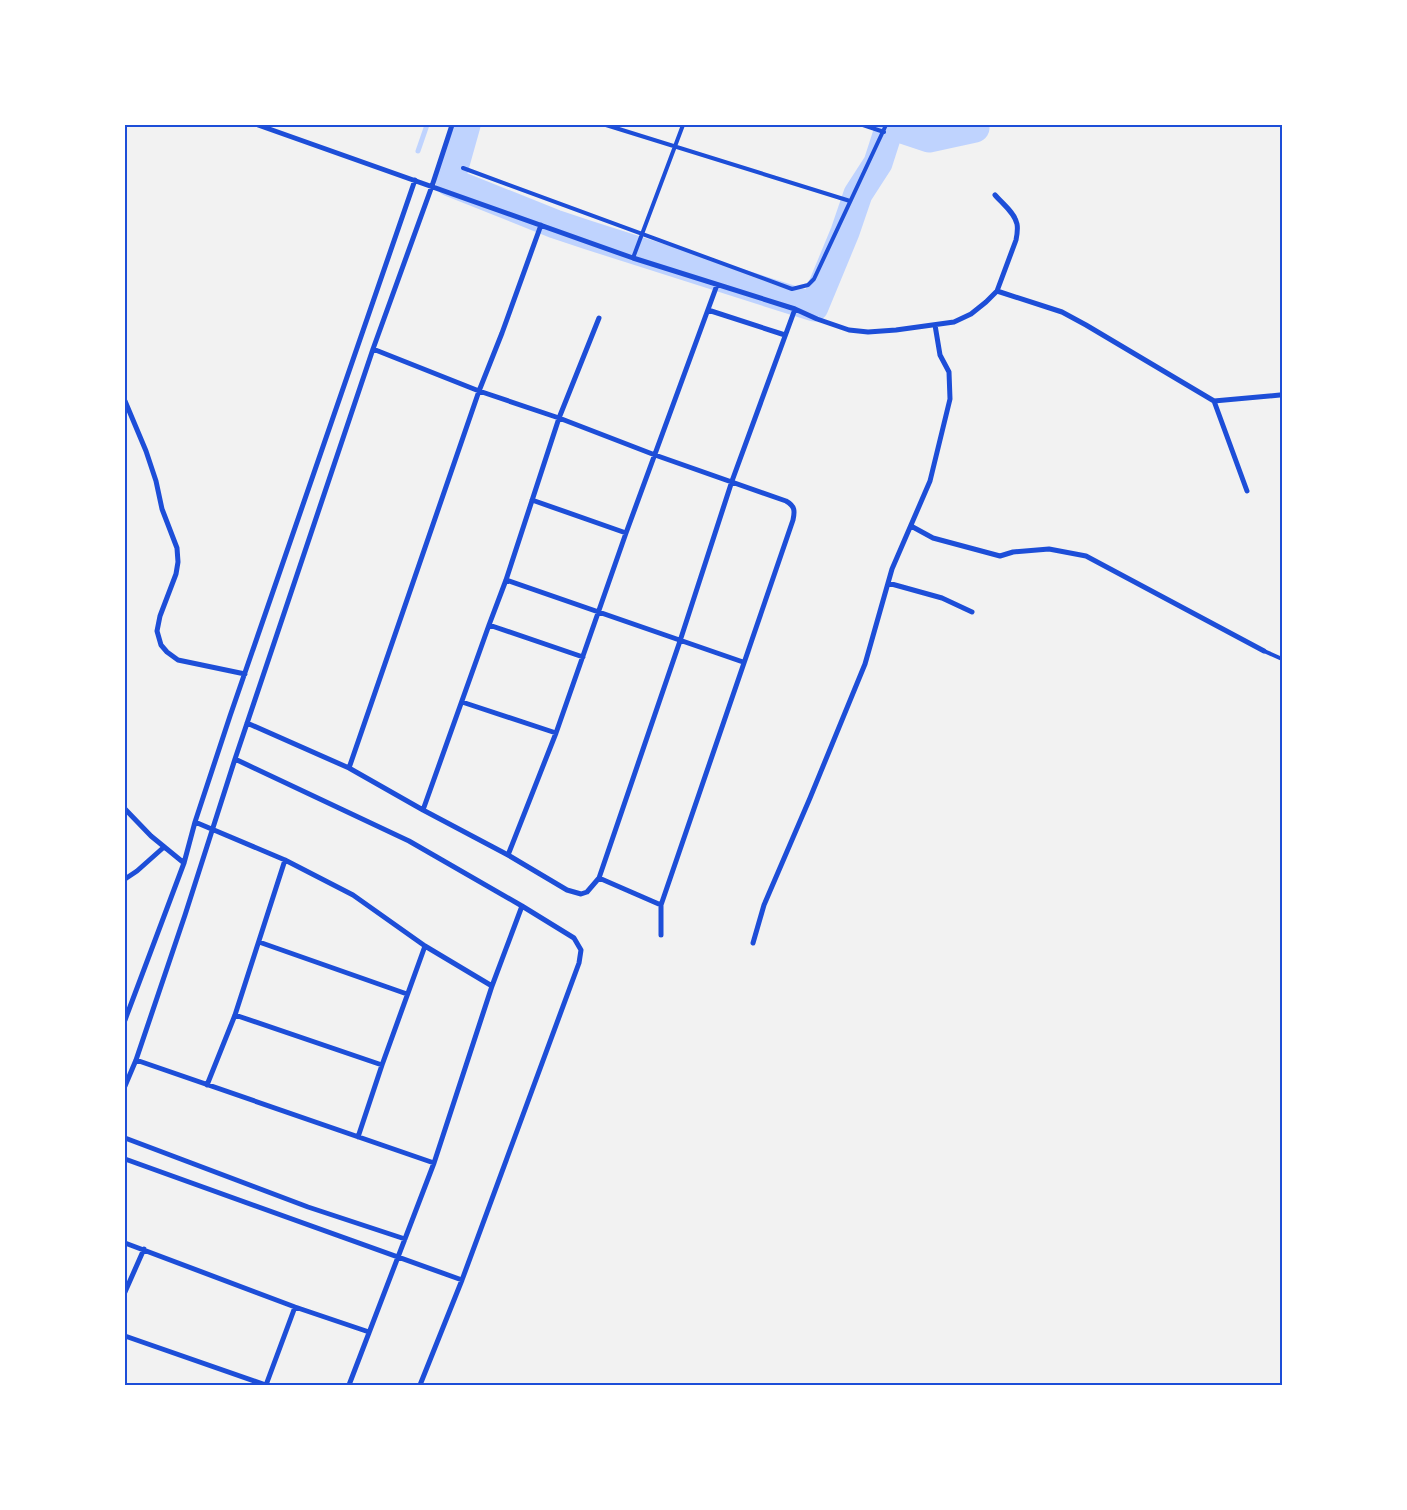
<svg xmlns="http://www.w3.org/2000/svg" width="1407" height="1510" font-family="Montserrat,sans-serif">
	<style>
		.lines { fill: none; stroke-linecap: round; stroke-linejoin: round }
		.stream { stroke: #bfd3fe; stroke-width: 5 }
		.river { stroke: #bfd3fe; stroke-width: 29 }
		.service { stroke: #1d4ed8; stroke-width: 4 }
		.minor { stroke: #1d4ed8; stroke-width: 5 }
		.neatline { fill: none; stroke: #1d4ed8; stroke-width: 2 }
	</style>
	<rect width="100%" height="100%" fill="#f2f2f2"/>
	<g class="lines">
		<path class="stream" d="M 418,151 L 427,125"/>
		<path class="river" d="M 466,125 L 450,182 L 555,224 L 588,235 L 814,307 L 845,232 L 858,194 L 878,163 L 887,135 L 896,127 L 929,138 L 975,128"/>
		<path class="service" d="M 606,125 L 850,201
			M 863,125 L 884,132
			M 463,168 L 792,289 L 808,285 L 814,279 L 886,125
			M 633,258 L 683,125
			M 1264,651 L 1282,659"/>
		<path class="minor" d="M 258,125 L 633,258 L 795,309 L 817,319 L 849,330 L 868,332 L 896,330 L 954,322 L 971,314 L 986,302 L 997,291 L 1016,240 C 1017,235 1018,229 1017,224 C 1015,213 1002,203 995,195
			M 997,291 L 1062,312 L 1086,325 L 1214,401 L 1280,395
			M 708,310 L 785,335
			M 373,349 L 479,391 L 559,418 L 655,455 L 786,501 C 795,506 795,511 793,520 L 661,905 L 661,935
			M 125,401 L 146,451 L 156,481 L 162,509 L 177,548 L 178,562 L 176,574 L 160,616 L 157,631 L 161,645 L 167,652 L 178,660 L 245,674
			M 1214,401 L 1247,491
			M 532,500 L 626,533
			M 911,526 L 933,538 L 1000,556 L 1013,552 L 1049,549 L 1086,556 L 1264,651
			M 506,580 L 743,662
			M 888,583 L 942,598 L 972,612
			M 489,625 L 583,657
			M 462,702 L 556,733
			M 247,723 L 349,768 L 423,810 L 508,855 L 567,890 L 581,894 L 587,892 L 599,878 L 680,641 L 732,481 L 795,309
			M 235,759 L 409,841 L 522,906 L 574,938 L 581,950 L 579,963 L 462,1280 L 420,1385
			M 349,768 L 479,391 L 502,333 L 541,225
			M 125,809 L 151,836 L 184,863
			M 423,810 L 489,625 L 506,580 L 559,418 L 599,318
			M 195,822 L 285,860 L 353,895 L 425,946 L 492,986
			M 508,855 L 556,733 L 626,533 L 717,285
			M 599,878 L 661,905
			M 125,879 L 137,871 L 164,847
			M 259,942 L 407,994
			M 753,943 L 764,905 L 810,798 L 865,664 L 892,569 L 930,481 L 950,399 L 949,372 L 940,355 L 935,325
			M 235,1015 L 382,1065
			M 125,1020 L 184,863 L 195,822 L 230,716 L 415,180
			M 136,1060 L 434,1163
			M 207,1085 L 235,1015 L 285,860
			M 125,1086 L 136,1060 L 185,915 L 235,759 L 373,349 L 432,186 L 452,125
			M 358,1137 L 382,1065 L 425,946
			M 125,1138 L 308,1207 L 405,1239
			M 125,1159 L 462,1280
			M 125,1243 L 295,1307 L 369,1332
			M 125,1292 L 144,1249
			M 125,1336 L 266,1385 L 295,1307
			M 349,1385 L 434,1163 L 492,986 L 522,906"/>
	</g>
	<rect width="1407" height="1510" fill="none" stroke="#ffffff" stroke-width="252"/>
	<rect x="126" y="126" width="1155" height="1258" class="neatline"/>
</svg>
